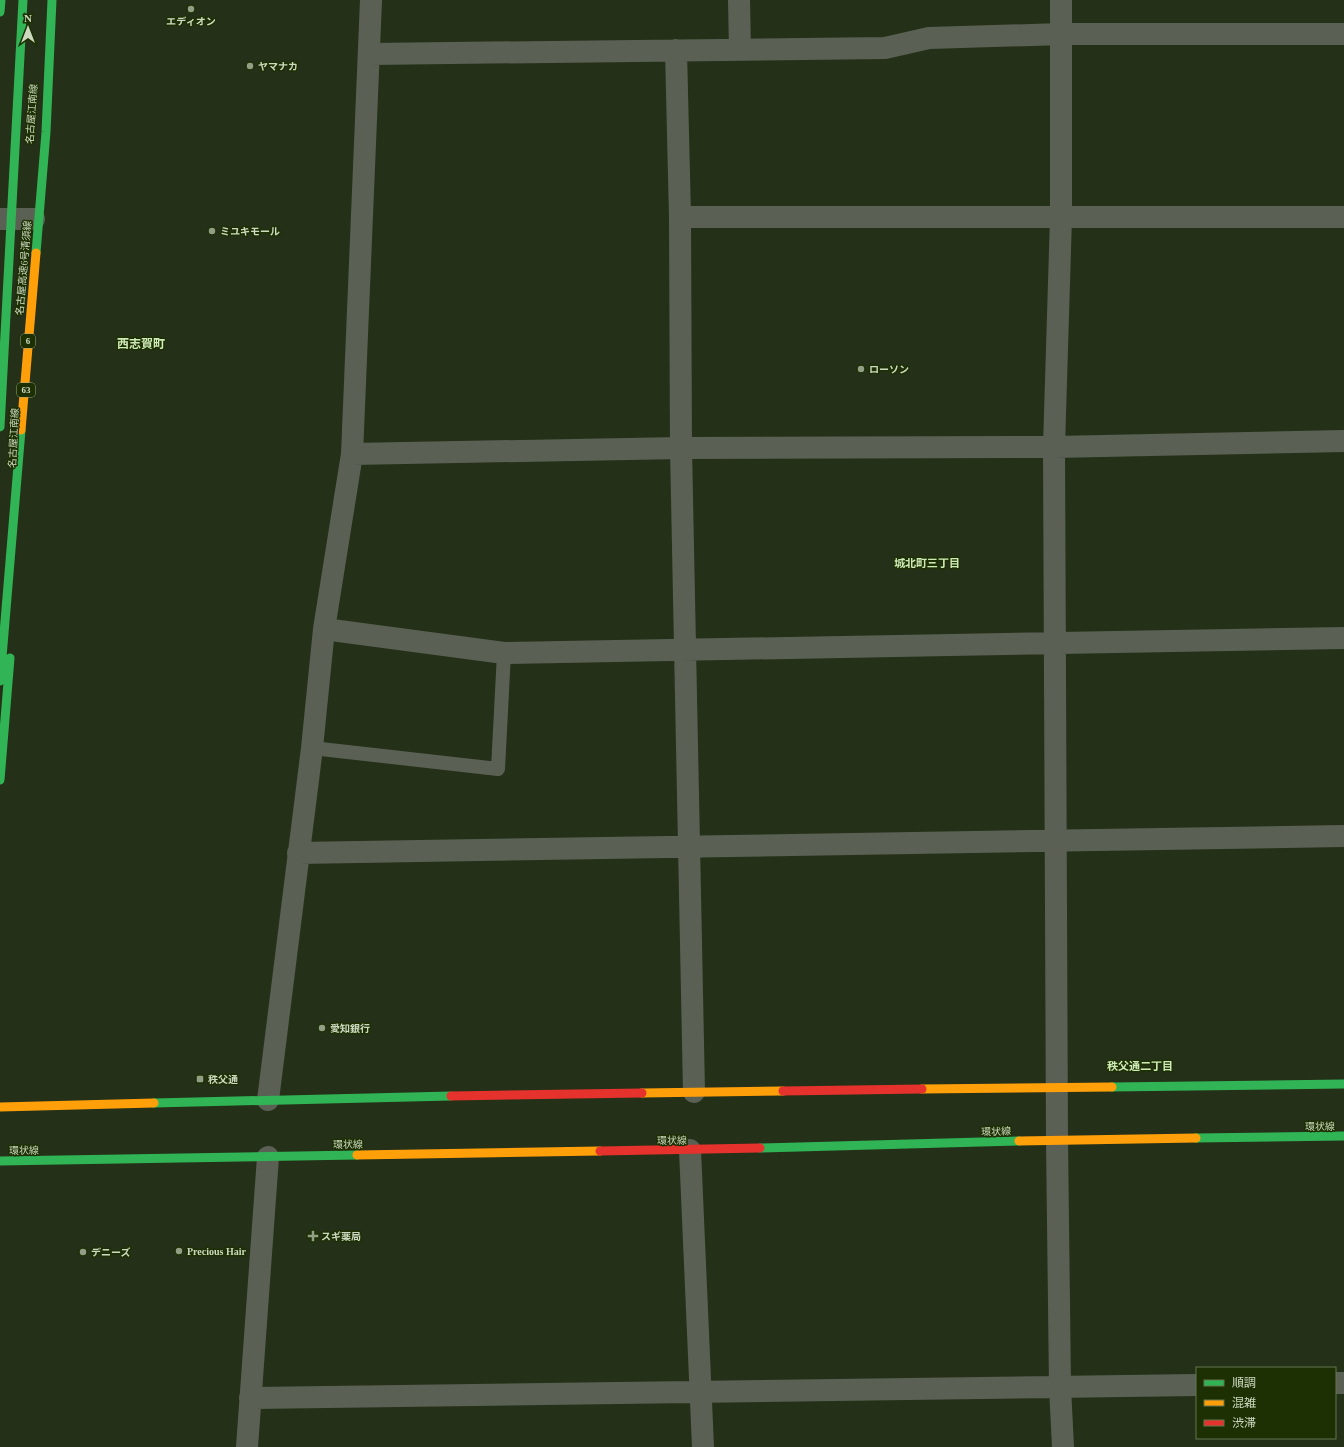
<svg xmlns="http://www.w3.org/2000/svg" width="1344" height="1447" font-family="'Times New Roman','Noto Sans JP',serif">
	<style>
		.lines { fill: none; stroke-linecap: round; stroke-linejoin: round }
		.lane { stroke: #5b6054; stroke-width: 14 }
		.street { stroke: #5b6054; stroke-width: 22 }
		.fast { stroke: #30b455; stroke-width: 9 }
		.slow { stroke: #ff9f0a; stroke-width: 9 }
		.jam { stroke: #e5322d; stroke-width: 9 }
		.poi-dot { fill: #929e85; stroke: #1d3003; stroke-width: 1.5 }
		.labels { text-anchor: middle; stroke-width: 3; stroke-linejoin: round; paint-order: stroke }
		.shield { fill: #1d3003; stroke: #98a687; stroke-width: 1 }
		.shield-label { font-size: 9px; font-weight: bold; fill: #ccd9c0 }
		.poi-label { font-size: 10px; font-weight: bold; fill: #ccd9c0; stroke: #1d3003; text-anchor: start }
		.street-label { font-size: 10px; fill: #ccd9c0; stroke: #1d3003 }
		.neighbourhood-label { font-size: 11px; font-weight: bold; fill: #cfe9b7; stroke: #1d3003 }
		.quarter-label { font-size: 12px; font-weight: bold; fill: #cfe9b7; stroke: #1d3003 }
	</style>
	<rect width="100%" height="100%" fill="#253018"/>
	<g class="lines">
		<path class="lane" d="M 312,748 L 498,769 L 504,653"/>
		<path class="street" d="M 739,0 L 740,50
			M 1061,0 L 1061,217 L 1054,447 L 1057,1140 L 1060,1387 L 1063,1447
			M 676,50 L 680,217 L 681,448 L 694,1092
			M 370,54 L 885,48 L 929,38 L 1062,34 L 1344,34
			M 680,217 L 1344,217
			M 0,219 L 34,219
			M 352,454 L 681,448 L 1054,447 L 1344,441
			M 324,629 L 504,653 L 1344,638
			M 298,853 L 1344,836
			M 268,1100 L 312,748 L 324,629 L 352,454 L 371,0
			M 690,1150 L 703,1447
			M 1335,1383 L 1344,1383
			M 250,1398 L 1197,1385
			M 247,1447 L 268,1157"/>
		<path class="fast" d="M 0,12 L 1,0
			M 36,253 L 46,132 L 52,0
			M 0,427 L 23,0
			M 0,681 L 21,430
			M 0,780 L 10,658
			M 1112,1087 L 1344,1084
			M 154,1103 L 451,1096
			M 1196,1138 L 1344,1136
			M 760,1148 L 1019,1141
			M 0,1161 L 357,1155"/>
		<path class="slow" d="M 21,430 L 36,253
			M 922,1089 L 1112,1087
			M 642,1093 L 783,1091
			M 0,1107 L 154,1103
			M 1019,1141 L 1196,1138
			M 357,1155 L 600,1151"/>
		<path class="jam" d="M 783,1091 L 922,1089
			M 451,1096 L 642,1093
			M 600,1151 L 760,1148"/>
	</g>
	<g class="poi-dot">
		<circle cx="191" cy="9" r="4"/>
		<circle cx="250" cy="66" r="4"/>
		<circle cx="212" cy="231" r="4"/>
		<circle cx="861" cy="369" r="4"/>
		<circle cx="322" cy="1028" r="4"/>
		<rect x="196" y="1075" width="8" height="8" rx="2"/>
		<path d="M311 1230h4v4h4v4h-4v4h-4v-4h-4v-4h4z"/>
		<circle cx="179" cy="1251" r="4"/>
		<circle cx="83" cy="1252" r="4"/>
	</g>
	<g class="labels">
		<g class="shield">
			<rect x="21" y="334" width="14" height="14" rx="3"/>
			<rect x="17" y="383" width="18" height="14" rx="3"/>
		</g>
		<g class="shield-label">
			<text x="28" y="344">6</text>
			<text x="26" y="393">63</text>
		</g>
		<g class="poi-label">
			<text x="191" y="25" text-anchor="middle">エディオン</text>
			<text x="258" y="70">ヤマナカ</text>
			<text x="220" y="235">ミユキモール</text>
			<text x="869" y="373">ローソン</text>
			<text x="330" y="1032">愛知銀行</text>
			<text x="208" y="1083">秩父通</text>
			<text x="321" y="1240">スギ薬局</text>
			<text x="187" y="1255">Precious Hair</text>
			<text x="91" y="1256">デニーズ</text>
		</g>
		<g class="street-label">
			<text transform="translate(31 114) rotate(-86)" y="4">名古屋江南線</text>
			<text transform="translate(23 268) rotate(-85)" y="4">名古屋高速6号清須線</text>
			<text transform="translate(13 438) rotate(-87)" y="4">名古屋江南線</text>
			<text transform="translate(1320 1126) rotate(-1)" y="4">環状線</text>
			<text transform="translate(996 1131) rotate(-2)" y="4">環状線</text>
			<text transform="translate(672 1140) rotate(-1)" y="4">環状線</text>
			<text transform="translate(348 1144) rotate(-1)" y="4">環状線</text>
			<text transform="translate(24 1150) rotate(-1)" y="4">環状線</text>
		</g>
		<g class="neighbourhood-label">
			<text x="927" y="567">城北町三丁目</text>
			<text x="1140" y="1070">秩父通二丁目</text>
		</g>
		<g class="quarter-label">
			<text x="141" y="348">西志賀町</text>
		</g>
	</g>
	<rect x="1196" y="1367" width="140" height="72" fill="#1d3003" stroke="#63744f"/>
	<rect x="1204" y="1380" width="20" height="6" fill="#30b455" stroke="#63744f"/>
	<text x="1232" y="1387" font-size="12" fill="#ccd9c0">順調</text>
	<rect x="1204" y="1400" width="20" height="6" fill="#ff9f0a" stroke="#63744f"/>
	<text x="1232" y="1407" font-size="12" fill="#ccd9c0">混雑</text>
	<rect x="1204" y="1420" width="20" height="6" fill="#e5322d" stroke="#63744f"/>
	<text x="1232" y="1427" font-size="12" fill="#ccd9c0">渋滞</text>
	<g transform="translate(28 28)" stroke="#1d3003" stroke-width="3" paint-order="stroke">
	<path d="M0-3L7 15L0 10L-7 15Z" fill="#ccd9c0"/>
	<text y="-6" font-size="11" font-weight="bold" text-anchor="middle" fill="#ccd9c0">N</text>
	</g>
</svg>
